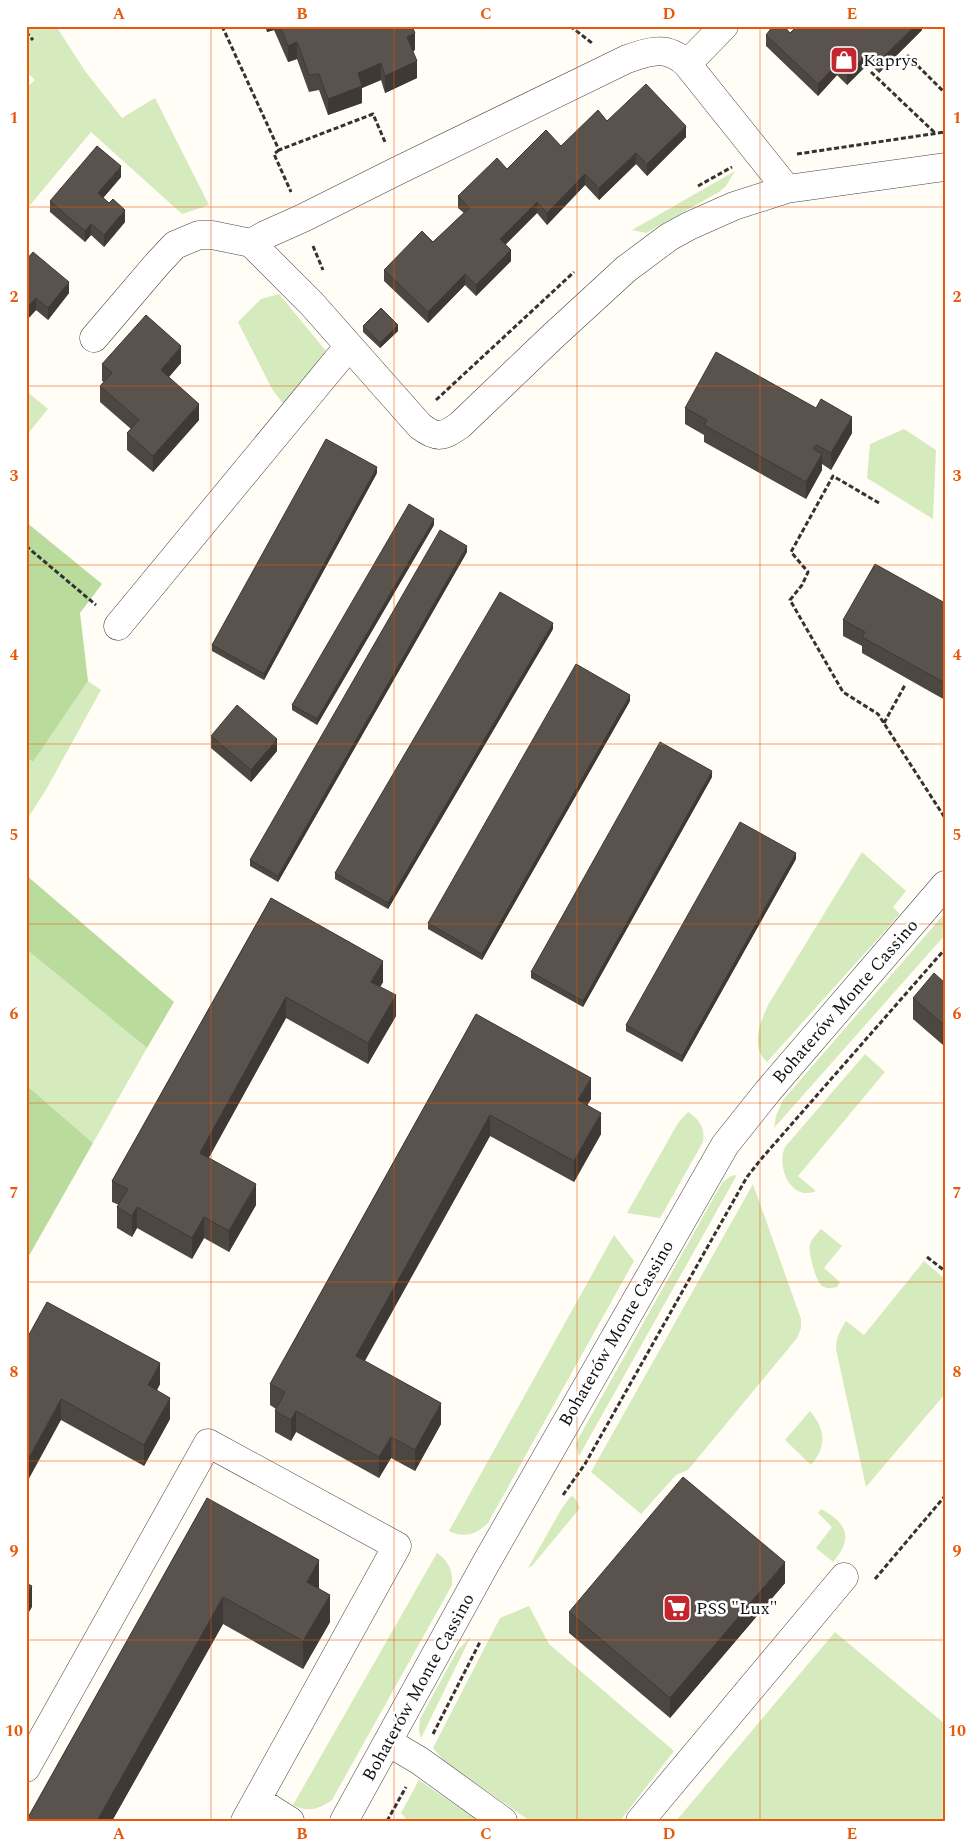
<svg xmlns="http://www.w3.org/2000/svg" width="971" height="1847" font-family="Spectral,serif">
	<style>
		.green { fill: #d5ebbd }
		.forest { fill: #b9dc9c }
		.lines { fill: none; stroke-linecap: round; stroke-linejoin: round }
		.minor-casing { stroke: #444; stroke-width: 29 }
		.path { stroke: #333; stroke-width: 3; stroke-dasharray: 5 2.5; stroke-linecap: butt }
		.minor { stroke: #fff; stroke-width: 28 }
		.wall { fill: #4d4742 }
		.shaded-wall { fill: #3f3936 }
		.building { fill: #5a524d; stroke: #3f3936 }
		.grid { fill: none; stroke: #e8590c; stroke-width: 1; stroke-opacity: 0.55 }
		.labels { text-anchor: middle; stroke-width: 5; stroke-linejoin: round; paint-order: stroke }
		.poi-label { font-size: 18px; fill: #111; stroke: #fff; text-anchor: start }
		.street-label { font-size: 18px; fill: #111; stroke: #fff }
		.neatline { fill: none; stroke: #e8590c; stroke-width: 2 }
		.grid-label { font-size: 16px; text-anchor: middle; font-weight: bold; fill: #e8590c }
	</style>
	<rect width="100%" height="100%" fill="#fffdf5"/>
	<path class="green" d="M 26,26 L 56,26 L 85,71 L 122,118 L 155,98 L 209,205 L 182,214 L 91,132 L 26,210 L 26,88 L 35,80 L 26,71 Z
		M 735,171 L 726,186 L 719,192 L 646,233 L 632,230 Z
		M 279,294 L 326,351 L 284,405 L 272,389 L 238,322 L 261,299 Z
		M 26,391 L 48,409 L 26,436 Z
		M 904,429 L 936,450 L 933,519 L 867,478 L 870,444 Z
		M 88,681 L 101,690 L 47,788 L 26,821 L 26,757 L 33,762 Z
		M 862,852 L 906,891 L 893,907 L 900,914 L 767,1062 C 750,1047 760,1022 768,1005 Z
		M 945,913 L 945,935 L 774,1128 L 776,1116 L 783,1100 Z
		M 26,949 L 147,1048 L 93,1143 L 26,1085 Z
		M 865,1054 L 885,1072 L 798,1176 L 816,1191 C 791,1202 776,1167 785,1147 Z
		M 688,1112 C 700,1120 705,1127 703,1142 L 660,1218 L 627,1213 L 678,1123 Z
		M 737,1175 L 579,1456 L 576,1445 L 578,1439 L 722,1183 L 731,1176 Z
		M 753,1184 L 801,1319 L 801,1328 L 797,1338 L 688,1470 L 676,1475 L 641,1514 L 591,1472 Z
		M 821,1229 L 842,1246 L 824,1268 L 840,1282 L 837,1287 C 831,1288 827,1289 822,1286 C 816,1282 808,1252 810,1245 C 811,1239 817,1234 821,1229 Z
		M 614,1235 L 634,1261 L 488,1523 C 476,1535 464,1538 449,1531 Z
		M 924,1261 L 945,1279 L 945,1394 L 866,1487 L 836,1349 C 836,1338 840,1330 846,1321 L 864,1335 Z
		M 810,1411 C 826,1430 827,1446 811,1465 L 785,1440 Z
		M 571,1496 L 575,1498 L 580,1508 L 532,1566 L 528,1568 L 562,1508 Z
		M 821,1509 C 847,1523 854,1538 833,1562 L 816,1548 L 832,1527 L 818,1513 Z
		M 437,1553 C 449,1561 453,1571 452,1585 L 332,1800 C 319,1809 308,1813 293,1805 Z
		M 529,1606 L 549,1644 L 674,1751 L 620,1821 L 530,1821 L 444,1761 L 433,1748 L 500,1618 Z
		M 835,1632 L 945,1724 L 945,1821 L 676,1821 Z
		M 471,1636 L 421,1738 L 419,1731 L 420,1719 L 457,1651 Z
		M 419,1780 L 479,1821 L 408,1821 L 401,1813 Z"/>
	<path class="forest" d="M 26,522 L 102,584 L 80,613 L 88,681 L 33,762 L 26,757 Z
		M 26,875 L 174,1002 L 147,1048 L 26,949 Z
		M 26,1085 L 93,1143 L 26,1261 Z"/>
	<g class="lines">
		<defs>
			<path id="minor" d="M 687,64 L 724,26
				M 251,243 L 265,235 L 303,218 L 397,171 L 627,59 C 651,51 667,45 687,64 L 787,189
				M 94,338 L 158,263 L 175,245 L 199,235 L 212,235 L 251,243 L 312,304 L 420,426 C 437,439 443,437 460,425 L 552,337 L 626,269 L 669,237 L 689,226 L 734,206 L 787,189 L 945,167
				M 118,626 L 349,346
				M 388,1742 L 420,1761 L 503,1821
				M 26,1768 L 208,1443 L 397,1546 L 245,1821
				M 257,1800 L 290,1821
				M 344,1821 L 486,1563 L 725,1145 L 768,1091 L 945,885
				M 640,1821 L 844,1577"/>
		</defs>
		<use href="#minor" class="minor-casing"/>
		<path class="path" d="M 222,26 L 279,150 L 373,114 L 385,142
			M 570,26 L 592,43
			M 26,32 L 33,40
			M 907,55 L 945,93
			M 871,72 L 935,133
			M 279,150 L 274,154 L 291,192
			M 797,154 L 945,132
			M 698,186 L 732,167
			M 313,246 L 323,270
			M 436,400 L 574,272
			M 879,503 L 833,476 L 791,552 L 808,572 L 802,585 L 790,600 L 843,692 L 878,714 L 945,818
			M 26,546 L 96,605
			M 884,723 L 905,685
			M 927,1257 L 945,1271
			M 563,1495 L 585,1464 L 747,1177 L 762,1158 L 945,949
			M 875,1579 L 945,1496
			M 433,1734 L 480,1642
			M 387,1821 L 406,1787"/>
		<use href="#minor" class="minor"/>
	</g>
	<path class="wall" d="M 265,26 L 412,26 L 415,50 L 413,51 L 417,78 L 385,93 L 381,80 L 362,88 L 362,103 L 328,115 L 319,90 L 309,92 L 297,59 L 288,62 L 274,30 L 267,32 Z
		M 922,26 L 922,30 L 879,73 L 869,63 L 847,85 L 837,75 L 818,96 L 766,46 L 766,35 L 790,33 Z
		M 607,121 L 686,137 L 647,176 L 636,164 L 599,200 L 585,185 L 547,225 L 537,213 L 506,244 L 511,261 L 476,296 L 465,285 L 428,323 L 384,281 L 384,270 L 433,242 L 464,213 L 458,208 L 458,196 L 507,169 L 561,146 Z
		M 121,177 L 103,198 L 125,222 L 104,247 L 91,235 L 85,242 L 50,212 L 50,201 Z
		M 26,260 L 69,293 L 48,320 L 36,310 L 26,321 Z
		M 363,326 L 398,331 L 380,348 L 363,332 Z
		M 181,363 L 169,377 L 199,420 L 153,472 L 127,450 L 127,433 L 131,429 L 100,402 L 100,386 L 104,382 L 102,381 L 102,364 Z
		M 685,408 L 852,433 L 831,470 L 822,464 L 822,470 L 806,499 L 704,442 L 704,435 L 685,424 Z
		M 377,473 L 264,680 L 212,651 L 212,645 Z
		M 434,525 L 317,725 L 292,710 L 292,705 Z
		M 467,552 L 278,882 L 250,866 L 250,860 Z
		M 945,603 L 945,700 L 862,653 L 862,646 L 843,636 L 843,620 Z
		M 553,629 L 388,909 L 335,879 L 335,873 Z
		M 630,701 L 482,960 L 428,929 L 428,923 Z
		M 211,736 L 277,751 L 251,782 L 211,748 Z
		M 712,777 L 583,1007 L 531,978 L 531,972 Z
		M 796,859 L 682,1062 L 626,1031 L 626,1025 Z
		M 271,898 L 383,982 L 380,987 L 396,1016 L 368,1064 L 286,1018 L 208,1158 L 256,1205 L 229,1252 L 204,1238 L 192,1259 L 137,1228 L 132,1237 L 117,1228 L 117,1207 L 119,1205 L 112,1202 L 112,1181 Z
		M 945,983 L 945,1043 L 943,1045 L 913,1019 L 913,998 Z
		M 476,1014 L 591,1099 L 587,1105 L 601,1134 L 574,1182 L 490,1136 L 364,1361 L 441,1424 L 415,1471 L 391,1458 L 379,1478 L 296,1432 L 291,1441 L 275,1432 L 275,1411 L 276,1409 L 270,1405 L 270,1384 Z
		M 26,1340 L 160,1384 L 157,1390 L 170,1419 L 144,1466 L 61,1420 Z
		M 207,1498 L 319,1588 L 330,1622 L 303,1669 L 223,1624 L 112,1821 L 26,1821 Z
		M 785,1583 L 670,1718 L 569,1633 L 569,1612 Z"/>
	<path class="shaded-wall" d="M 267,26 L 274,26 L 274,30 L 267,32 Z
		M 915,26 L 922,26 L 922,30 L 879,73 L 879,61 Z
		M 415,33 L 415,50 L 407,54 L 407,37 Z
		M 297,42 L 297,59 L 288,62 L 288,46 Z
		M 869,52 L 869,63 L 847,85 L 847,74 Z
		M 417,61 L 417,78 L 385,93 L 385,76 Z
		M 381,63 L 381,80 L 362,88 L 362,103 L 328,115 L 328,99 L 358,73 Z
		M 837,64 L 837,75 L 818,96 L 818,84 Z
		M 686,126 L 686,137 L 647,176 L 647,164 Z
		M 636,153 L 636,164 L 599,200 L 599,188 Z
		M 121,166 L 121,177 L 98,204 L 98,193 Z
		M 585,174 L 585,185 L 547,225 L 547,213 Z
		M 537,202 L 537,213 L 500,250 L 500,239 Z
		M 125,210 L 125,222 L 104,247 L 104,235 Z
		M 91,224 L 91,235 L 85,242 L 85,231 Z
		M 511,250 L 511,261 L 476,296 L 476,285 Z
		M 465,274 L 465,285 L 428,323 L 428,312 Z
		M 69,282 L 69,293 L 48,320 L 48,308 Z
		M 36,298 L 36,310 L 26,321 L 26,309 Z
		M 398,325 L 398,331 L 380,348 L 380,343 Z
		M 181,346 L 181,363 L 161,386 L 161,370 Z
		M 199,404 L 199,420 L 153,472 L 153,456 Z
		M 852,417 L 852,433 L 831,470 L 831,453 Z
		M 822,454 L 822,470 L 806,499 L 806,482 Z
		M 377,467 L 377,473 L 264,680 L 264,674 Z
		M 434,519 L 434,525 L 317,725 L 317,719 Z
		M 467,546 L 467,552 L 278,882 L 278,876 Z
		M 553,623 L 553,629 L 388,909 L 388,903 Z
		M 630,695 L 630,701 L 482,960 L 482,954 Z
		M 277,739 L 277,751 L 251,782 L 251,770 Z
		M 712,771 L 712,777 L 583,1007 L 583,1001 Z
		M 796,853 L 796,859 L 682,1062 L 682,1056 Z
		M 383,961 L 383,982 L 371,1002 L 371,982 Z
		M 396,995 L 396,1016 L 368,1064 L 368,1043 Z
		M 286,997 L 286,1018 L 200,1174 L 200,1153 Z
		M 945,1022 L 945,1043 L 943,1045 L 943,1024 Z
		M 591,1078 L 591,1099 L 578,1121 L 578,1100 Z
		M 601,1113 L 601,1134 L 574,1182 L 574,1161 Z
		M 490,1115 L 490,1136 L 356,1377 L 356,1356 Z
		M 256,1184 L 256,1205 L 229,1252 L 229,1231 Z
		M 137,1207 L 137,1228 L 132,1237 L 132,1216 Z
		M 204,1217 L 204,1238 L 192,1259 L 192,1238 Z
		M 160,1363 L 160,1384 L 148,1406 L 148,1385 Z
		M 170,1398 L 170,1419 L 144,1466 L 144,1445 Z
		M 61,1399 L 61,1420 L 26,1484 L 26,1463 Z
		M 441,1403 L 441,1424 L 415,1471 L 415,1450 Z
		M 296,1411 L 296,1432 L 291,1441 L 291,1420 Z
		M 391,1437 L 391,1458 L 379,1478 L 379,1457 Z
		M 319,1560 L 319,1588 L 307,1610 L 307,1582 Z
		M 785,1562 L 785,1583 L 670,1718 L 670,1698 Z
		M 32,1586 L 32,1607 L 26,1617 L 26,1596 Z
		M 330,1595 L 330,1622 L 303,1669 L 303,1641 Z
		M 223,1597 L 223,1624 L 112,1821 L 97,1821 Z"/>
	<path class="building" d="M 280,26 L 412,26 L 415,33 L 407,37 L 417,61 L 385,76 L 381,63 L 358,73 L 362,86 L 328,99 L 319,74 L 309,75 L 297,42 L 288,46 Z
		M 773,26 L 784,26 L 790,33 L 797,26 L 915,26 L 879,61 L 869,52 L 847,74 L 837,64 L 818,84 L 766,35 Z
		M 646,84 L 686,126 L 647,164 L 636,153 L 599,188 L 585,174 L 547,213 L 537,202 L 500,239 L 511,250 L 476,285 L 465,274 L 428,312 L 384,270 L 422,231 L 433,242 L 469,208 L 458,196 L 497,158 L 507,169 L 546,130 L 561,146 L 598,110 L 607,121 Z
		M 97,146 L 121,166 L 98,193 L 109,203 L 113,199 L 125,210 L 104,235 L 91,224 L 85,231 L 50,201 Z
		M 33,252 L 69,282 L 48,308 L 36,298 L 26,309 L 26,260 Z
		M 381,308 L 398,325 L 380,343 L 363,326 Z
		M 146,315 L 181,346 L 161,370 L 199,404 L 153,456 L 127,433 L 139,420 L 100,386 L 112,373 L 102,364 Z
		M 716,352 L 816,408 L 821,399 L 852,417 L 831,453 L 816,445 L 813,449 L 822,454 L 806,482 L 704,425 L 707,420 L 685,408 Z
		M 326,439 L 377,467 L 264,674 L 212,645 Z
		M 409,504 L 434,519 L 317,719 L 292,705 Z
		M 440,530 L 467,546 L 278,876 L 250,860 Z
		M 875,564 L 945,603 L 945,683 L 862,637 L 865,632 L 843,620 Z
		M 500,592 L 553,623 L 388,903 L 335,873 Z
		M 576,664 L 630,695 L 482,954 L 428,923 Z
		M 237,705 L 277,739 L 251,770 L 211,736 Z
		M 660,742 L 712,771 L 583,1001 L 531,972 Z
		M 740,822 L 796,853 L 682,1056 L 626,1025 Z
		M 271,898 L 383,961 L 371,982 L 396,995 L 368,1043 L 286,997 L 200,1153 L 256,1184 L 229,1231 L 204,1217 L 192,1238 L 137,1207 L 132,1216 L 117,1207 L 128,1189 L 112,1181 Z
		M 934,973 L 945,983 L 945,1022 L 943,1024 L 913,998 Z
		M 476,1014 L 591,1078 L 578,1100 L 601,1113 L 574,1161 L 490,1115 L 356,1356 L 441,1403 L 415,1450 L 391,1437 L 379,1457 L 296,1411 L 291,1420 L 275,1411 L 285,1392 L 270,1384 Z
		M 47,1302 L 160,1363 L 148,1385 L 170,1398 L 144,1445 L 61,1399 L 26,1463 L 26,1340 Z
		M 683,1477 L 785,1562 L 670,1698 L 569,1612 Z
		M 207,1498 L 319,1560 L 307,1582 L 330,1595 L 303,1641 L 223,1597 L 97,1821 L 26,1821 Z
		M 26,1583 L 32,1586 L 26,1596 Z"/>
	<path class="grid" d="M 211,26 L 211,1821M 394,26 L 394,1821M 577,26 L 577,1821M 760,26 L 760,1821M 26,207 L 945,207M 26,386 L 945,386M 26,565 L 945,565M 26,744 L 945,744M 26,924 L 945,924M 26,1103 L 945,1103M 26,1282 L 945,1282M 26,1461 L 945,1461M 26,1640 L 945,1640"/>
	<defs>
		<symbol id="shop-square" viewBox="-11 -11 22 22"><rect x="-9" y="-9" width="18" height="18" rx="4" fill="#c4262e" stroke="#fff"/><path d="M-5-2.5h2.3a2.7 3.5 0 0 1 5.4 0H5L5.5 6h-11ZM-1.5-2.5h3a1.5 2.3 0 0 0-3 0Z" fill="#fff"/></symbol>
		<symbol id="supermarket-square" viewBox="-11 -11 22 22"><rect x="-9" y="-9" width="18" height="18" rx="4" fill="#c4262e" stroke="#fff"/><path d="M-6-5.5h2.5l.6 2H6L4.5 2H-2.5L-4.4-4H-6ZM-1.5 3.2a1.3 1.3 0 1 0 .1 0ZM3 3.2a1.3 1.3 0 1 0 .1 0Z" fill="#fff"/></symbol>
	</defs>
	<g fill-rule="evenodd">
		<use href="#shop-square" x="828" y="44" width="32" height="32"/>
		<use href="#supermarket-square" x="661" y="1592" width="32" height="32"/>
	</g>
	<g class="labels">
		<g class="poi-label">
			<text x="863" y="66">Kaprys</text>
			<text x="696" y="1614">PSS "Lux"</text>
		</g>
		<g class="street-label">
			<text transform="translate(845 1001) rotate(-49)" y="6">Bohaterów Monte Cassino</text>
			<text transform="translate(616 1333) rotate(-60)" y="6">Bohaterów Monte Cassino</text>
			<text transform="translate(418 1687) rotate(-61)" y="6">Bohaterów Monte Cassino</text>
		</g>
	</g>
	<rect width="971" height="1847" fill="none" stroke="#ffffff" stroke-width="55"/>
	<rect x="28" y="28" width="916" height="1792" class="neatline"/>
	<g class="grid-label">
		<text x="119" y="19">A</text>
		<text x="302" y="19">B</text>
		<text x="486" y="19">C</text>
		<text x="669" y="19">D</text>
		<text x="852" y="19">E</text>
		<text x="14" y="123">1</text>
		<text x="957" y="123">1</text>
		<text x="14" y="302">2</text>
		<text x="957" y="302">2</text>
		<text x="14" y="481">3</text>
		<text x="957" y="481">3</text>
		<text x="14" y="660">4</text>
		<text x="957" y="660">4</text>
		<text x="14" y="840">5</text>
		<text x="957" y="840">5</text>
		<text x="14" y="1019">6</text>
		<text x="957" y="1019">6</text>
		<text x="14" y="1198">7</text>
		<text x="957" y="1198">7</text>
		<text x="14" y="1377">8</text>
		<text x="957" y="1377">8</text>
		<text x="14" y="1556">9</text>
		<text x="957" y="1556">9</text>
		<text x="14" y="1736">10</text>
		<text x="957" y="1736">10</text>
		<text x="119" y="1839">A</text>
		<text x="302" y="1839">B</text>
		<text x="486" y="1839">C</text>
		<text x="669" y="1839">D</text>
		<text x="852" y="1839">E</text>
	</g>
</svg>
